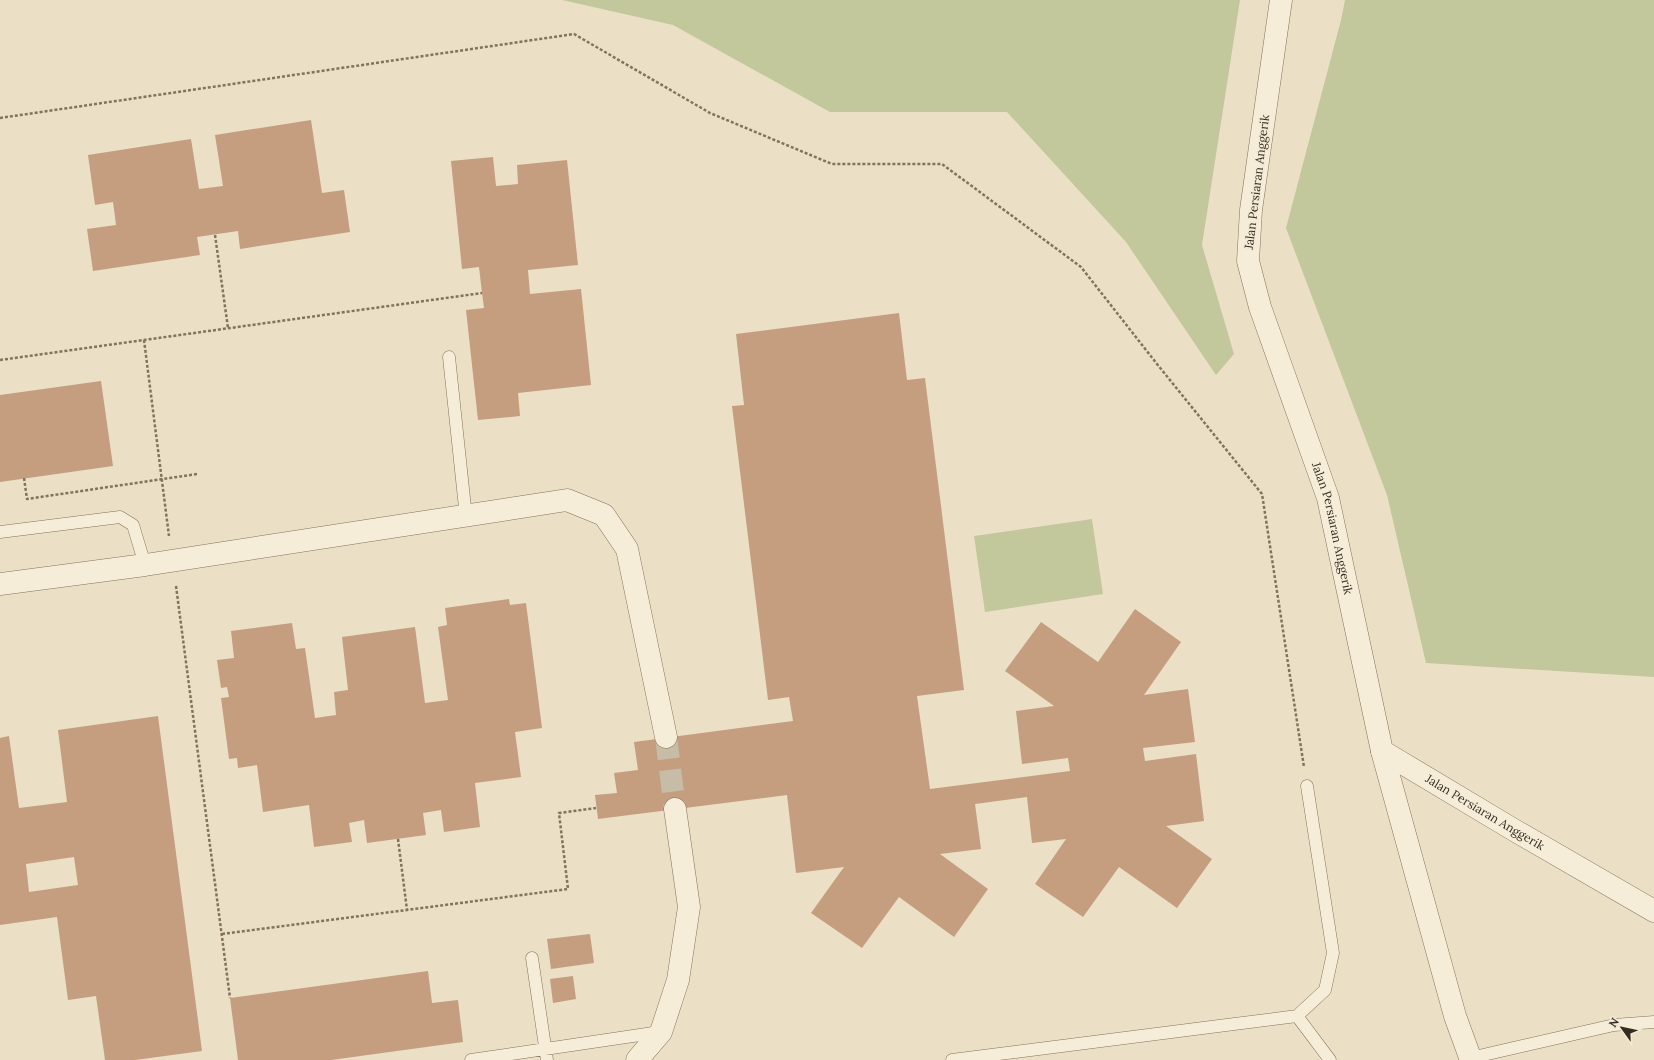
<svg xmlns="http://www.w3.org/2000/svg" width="1654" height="1060" font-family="Lora,serif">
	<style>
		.green { fill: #c2c89b }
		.building { fill: #c59d7f; fill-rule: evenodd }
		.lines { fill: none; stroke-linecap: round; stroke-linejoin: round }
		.street-tunnel { stroke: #c7bca5; stroke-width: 22; stroke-dasharray: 22 11; stroke-linecap: butt }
		.lane-casing { stroke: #84725d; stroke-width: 13 }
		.street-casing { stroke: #84725d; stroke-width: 23 }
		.path { stroke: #84725d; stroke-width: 2.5; stroke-dasharray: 3 2; stroke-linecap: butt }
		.lane { stroke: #f6edd9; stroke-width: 12 }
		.street { stroke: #f6edd9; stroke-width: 22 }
		.labels { text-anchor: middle; stroke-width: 3.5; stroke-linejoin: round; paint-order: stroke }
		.street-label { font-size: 12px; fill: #362b20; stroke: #f3ead5 }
	</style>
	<rect width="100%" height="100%" fill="#ebe0c6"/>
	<path class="green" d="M 562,0 L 1240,0 L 1202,245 L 1234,354 L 1216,375 L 1126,242 L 1007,112 L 830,112 L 673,25 Z
		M 1345,0 L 1654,0 L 1654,677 L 1426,663 L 1387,495 L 1286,228 L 1341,20 Z
		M 1092,519 L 1103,594 L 985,612 L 974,536 Z"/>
	<path class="building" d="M 311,120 L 322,193 L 344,190 L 350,232 L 240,249 L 238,231 L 197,237 L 200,255 L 93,271 L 87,229 L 116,225 L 113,202 L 95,205 L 88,155 L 191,139 L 199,189 L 223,186 L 215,135 Z
		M 493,157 L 496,186 L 518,184 L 517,165 L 567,160 L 578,265 L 528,270 L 530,294 L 581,289 L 591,385 L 518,393 L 520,416 L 478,420 L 466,310 L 484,308 L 482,293 L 479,267 L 462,269 L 451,161 Z
		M 899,313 L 907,380 L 925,378 L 964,690 L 917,696 L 930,789 L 1070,771 L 1068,758 L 1022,764 L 1016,711 L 1054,706 L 1005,671 L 1041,622 L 1098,662 L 1135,609 L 1181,642 L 1144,695 L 1188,689 L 1195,742 L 1143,748 L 1145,761 L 1196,754 L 1204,821 L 1166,826 L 1212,859 L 1177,908 L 1119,867 L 1083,917 L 1035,884 L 1066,839 L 1032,843 L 1027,797 L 975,804 L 981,849 L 940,854 L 988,889 L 954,937 L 899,897 L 862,948 L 811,913 L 844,867 L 796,873 L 787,795 L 598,819 L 595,795 L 617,793 L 614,773 L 638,770 L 634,742 L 793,721 L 789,697 L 768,700 L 732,406 L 744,405 L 736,334 Z
		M 101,381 L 113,466 L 0,482 L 0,395 Z
		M 509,599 L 510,605 L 526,603 L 542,728 L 515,732 L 521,777 L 475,783 L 480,827 L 444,832 L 441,810 L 423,813 L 426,835 L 367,843 L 364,820 L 349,823 L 352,842 L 314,847 L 309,805 L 263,812 L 257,765 L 238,768 L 237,758 L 229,759 L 221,698 L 229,697 L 227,687 L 221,688 L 217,660 L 234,658 L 231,631 L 292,623 L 296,649 L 305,648 L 315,718 L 336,715 L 334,692 L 348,690 L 342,637 L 415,627 L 425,703 L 448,700 L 438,627 L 447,625 L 445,608 Z
		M 158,716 L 202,1051 L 135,1060 L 105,1060 L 96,996 L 68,1000 L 57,917 L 0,925 L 0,738 L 9,736 L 19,808 L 67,802 L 58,730 ZM 74,857 L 78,885 L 29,892 L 26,864 Z
		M 590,934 L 594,963 L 551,969 L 547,939 Z
		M 428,971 L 432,1003 L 458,1000 L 463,1042 L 331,1060 L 238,1060 L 230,998 Z
		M 573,976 L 576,999 L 553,1003 L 550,979 Z"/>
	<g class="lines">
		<path class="street-tunnel" d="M 666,737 L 675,809"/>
		<defs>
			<path id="lane" d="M 449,357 L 466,517
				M 0,532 L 120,517 L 133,525 L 145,565
				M 532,958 L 547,1060
				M 1297,1016 L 1330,1060
				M 1470,1058 L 1614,1025 L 1654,1022
				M 471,1060 L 660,1032
				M 952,1060 L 1297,1016 L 1325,990 L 1333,953 L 1307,786"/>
			<g id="street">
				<path id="s1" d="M 1281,0 L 1251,210 L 1248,261 L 1260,307 L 1328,498 L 1382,751 L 1514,830 L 1654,911"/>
				<path d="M 0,584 L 145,565 L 567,500 L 604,515 L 627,549 L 666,737"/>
				<path d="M 1382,751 L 1455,1016 L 1471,1060"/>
				<path d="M 637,1060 L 661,1032 L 678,980 L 689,907 L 675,809"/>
			</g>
		</defs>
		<use href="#lane" class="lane-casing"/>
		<use href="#street" class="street-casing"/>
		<path class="path" d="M 0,118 L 574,34 L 710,113 L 832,164 L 942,164 L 1081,267 L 1157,364 L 1262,494 L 1304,767
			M 215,235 L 228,328
			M 144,340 L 169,536
			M 0,360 L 482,293
			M 24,478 L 27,499 L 197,474
			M 176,586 L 230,998
			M 398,839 L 407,910
			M 222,934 L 568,889 L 559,813 L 596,808"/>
		<use href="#lane" class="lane"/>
		<use href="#street" class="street"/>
	</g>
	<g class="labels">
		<g class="street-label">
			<text transform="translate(1257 182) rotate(-83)" y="4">Jalan Persiaran Anggerik</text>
			<text dy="4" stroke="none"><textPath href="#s1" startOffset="544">Jalan Persiaran Anggerik</textPath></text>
			<text dy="4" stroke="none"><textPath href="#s1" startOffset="892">Jalan Persiaran Anggerik</textPath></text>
		</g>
	</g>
	<g transform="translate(1622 1028) rotate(303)" stroke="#f3ead5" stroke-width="3" paint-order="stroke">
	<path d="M0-3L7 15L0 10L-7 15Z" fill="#362b20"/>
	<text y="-6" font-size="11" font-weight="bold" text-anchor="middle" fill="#362b20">N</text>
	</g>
</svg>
